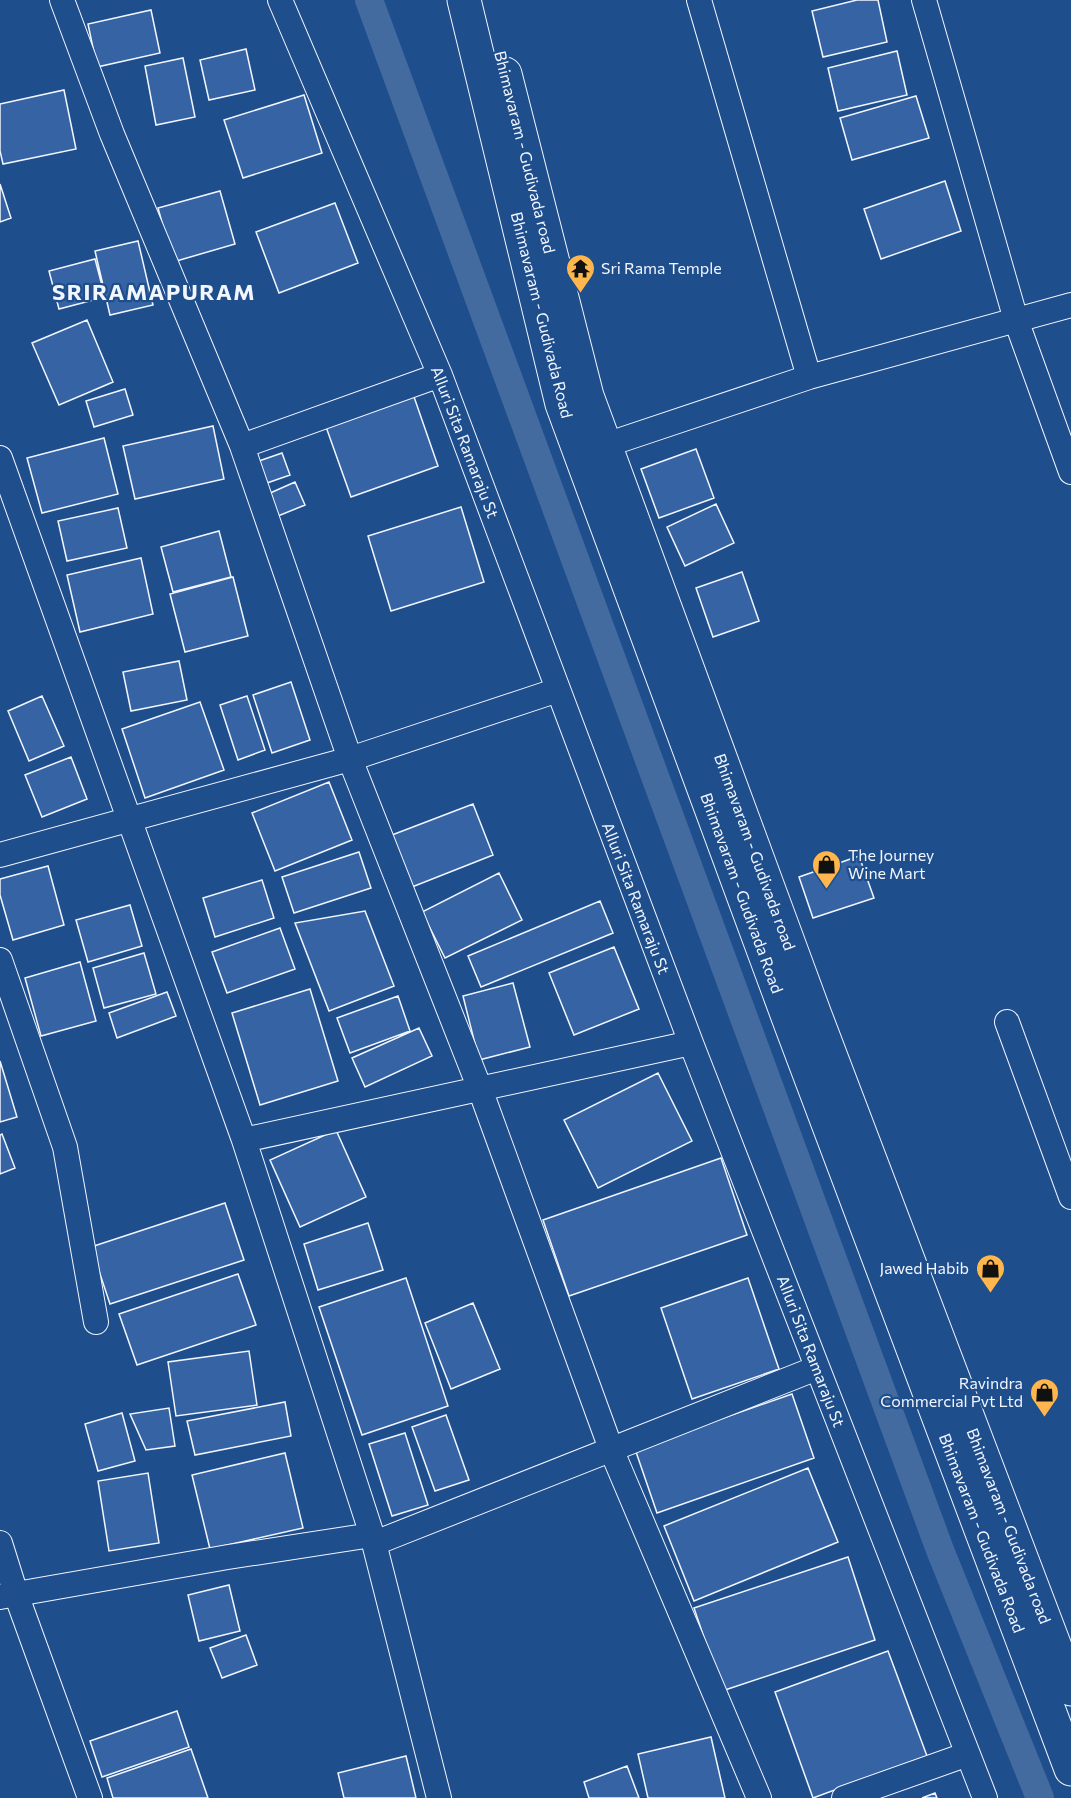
<svg xmlns="http://www.w3.org/2000/svg" width="1071" height="1798" font-family="Commissioner,sans-serif">
	<style>
		.lines { fill: none; stroke-linecap: round; stroke-linejoin: round }
		.canal { stroke: #446ba0; stroke-width: 28 }
		.building { fill: #3563a3; stroke: #f2f6ff; stroke-width: 1.5 }
		.street-casing { stroke: #f2f6ff; stroke-width: 26 }
		.primary-casing { stroke: #f2f6ff; stroke-width: 35 }
		.street { stroke: #1f4e8c; stroke-width: 24 }
		.primary { stroke: #1f4e8c; stroke-width: 33 }
		.labels { text-anchor: middle; stroke-width: 4.5; stroke-linejoin: round; paint-order: stroke }
		.street-label { font-size: 16px; fill: #f2f6ff; stroke: #1f4e8c }
		.poi-label { font-size: 16px; fill: #f2f6ff; stroke: #1f4e8c; text-anchor: start }
		.district-label { font-size: 22px; font-weight: bold; letter-spacing: 1.5px; fill: #f2f6ff; stroke: #1f4e8c }
	</style>
	<rect width="100%" height="100%" fill="#1f4e8c"/>
	<g class="lines">
		<path class="canal" d="M 369,0 L 940,1550 L 1040,1798"/>
	</g>
	<path class="building" d="M 857,0 L 878,0 L 887,42 L 823,57 L 812,11 Z
		M 151,10 L 160,53 L 97,67 L 88,24 Z
		M 246,49 L 255,90 L 209,100 L 200,60 Z
		M 897,51 L 907,95 L 838,111 L 828,68 Z
		M 183,58 L 195,117 L 156,125 L 145,66 Z
		M 64,90 L 76,149 L 3,164 L 0,151 L 0,104 Z
		M 304,95 L 322,153 L 243,178 L 224,120 Z
		M 916,96 L 929,138 L 852,160 L 840,118 Z
		M 945,181 L 961,231 L 881,259 L 864,209 Z
		M 0,184 L 11,218 L 0,222 Z
		M 220,191 L 235,244 L 173,262 L 158,208 Z
		M 335,203 L 358,263 L 279,293 L 256,232 Z
		M 138,241 L 153,305 L 110,315 L 95,251 Z
		M 95,259 L 105,297 L 59,309 L 49,271 Z
		M 87,320 L 113,382 L 59,405 L 32,343 Z
		M 125,389 L 133,415 L 94,427 L 86,401 Z
		M 413,394 L 438,466 L 351,497 L 325,424 Z
		M 213,426 L 224,479 L 135,499 L 123,446 Z
		M 104,438 L 118,494 L 42,513 L 27,458 Z
		M 696,449 L 714,498 L 659,518 L 641,469 Z
		M 282,453 L 290,475 L 267,483 L 259,461 Z
		M 295,482 L 305,505 L 278,516 L 268,494 Z
		M 716,504 L 734,543 L 685,566 L 667,527 Z
		M 461,507 L 484,582 L 391,611 L 368,536 Z
		M 118,508 L 127,548 L 67,561 L 58,521 Z
		M 219,531 L 231,577 L 173,592 L 161,547 Z
		M 141,558 L 153,614 L 80,632 L 67,575 Z
		M 742,572 L 759,621 L 713,637 L 696,588 Z
		M 233,577 L 248,636 L 185,652 L 170,594 Z
		M 179,661 L 187,700 L 131,711 L 123,672 Z
		M 291,682 L 310,740 L 272,753 L 253,695 Z
		M 42,696 L 64,746 L 29,761 L 8,711 Z
		M 247,696 L 265,750 L 238,760 L 220,705 Z
		M 200,702 L 224,770 L 145,798 L 122,729 Z
		M 71,757 L 87,799 L 42,817 L 25,775 Z
		M 329,782 L 352,840 L 275,871 L 252,813 Z
		M 473,804 L 493,855 L 412,887 L 392,835 Z
		M 359,852 L 371,888 L 294,913 L 282,877 Z
		M 859,856 L 874,898 L 813,918 L 799,877 Z
		M 48,866 L 64,925 L 13,940 L 0,895 L 0,879 Z
		M 499,873 L 522,920 L 445,958 L 422,912 Z
		M 262,880 L 274,918 L 215,937 L 203,898 Z
		M 600,901 L 613,933 L 481,987 L 468,956 Z
		M 130,905 L 142,946 L 88,962 L 76,920 Z
		M 365,911 L 394,986 L 329,1011 L 295,923 Z
		M 280,928 L 295,969 L 227,993 L 212,952 Z
		M 614,947 L 639,1009 L 574,1035 L 549,973 Z
		M 144,953 L 156,994 L 104,1008 L 93,968 Z
		M 80,962 L 96,1021 L 41,1036 L 25,978 Z
		M 513,983 L 530,1047 L 479,1060 L 463,996 Z
		M 310,989 L 338,1081 L 260,1105 L 232,1013 Z
		M 167,992 L 176,1016 L 117,1038 L 109,1013 Z
		M 398,996 L 410,1031 L 350,1053 L 337,1018 Z
		M 419,1028 L 432,1056 L 365,1087 L 352,1058 Z
		M 0,1061 L 17,1117 L 0,1122 Z
		M 658,1073 L 692,1141 L 598,1188 L 564,1120 Z
		M 336,1130 L 366,1197 L 300,1227 L 270,1160 Z
		M 2,1134 L 15,1168 L 0,1174 L 0,1135 Z
		M 721,1158 L 747,1235 L 569,1296 L 543,1220 Z
		M 225,1203 L 244,1260 L 110,1304 L 91,1247 Z
		M 368,1223 L 383,1270 L 318,1290 L 304,1244 Z
		M 238,1274 L 256,1325 L 137,1365 L 119,1314 Z
		M 406,1278 L 448,1406 L 362,1435 L 319,1307 Z
		M 748,1278 L 779,1369 L 692,1399 L 661,1308 Z
		M 473,1303 L 500,1369 L 451,1389 L 425,1323 Z
		M 249,1351 L 257,1405 L 176,1416 L 168,1362 Z
		M 792,1394 L 814,1458 L 657,1513 L 635,1449 Z
		M 285,1402 L 291,1436 L 195,1455 L 187,1421 Z
		M 169,1408 L 175,1446 L 146,1450 L 130,1414 Z
		M 122,1413 L 135,1461 L 98,1471 L 85,1424 Z
		M 446,1415 L 469,1480 L 435,1491 L 412,1427 Z
		M 405,1433 L 428,1505 L 392,1516 L 369,1444 Z
		M 285,1453 L 303,1528 L 210,1549 L 192,1475 Z
		M 808,1468 L 838,1542 L 694,1601 L 664,1526 Z
		M 148,1473 L 159,1543 L 109,1551 L 98,1481 Z
		M 848,1557 L 875,1640 L 722,1691 L 694,1608 Z
		M 229,1585 L 240,1631 L 199,1641 L 188,1595 Z
		M 246,1635 L 257,1665 L 222,1678 L 210,1648 Z
		M 888,1651 L 927,1756 L 813,1798 L 775,1692 Z
		M 177,1711 L 189,1747 L 102,1777 L 90,1741 Z
		M 711,1737 L 725,1798 L 648,1798 L 638,1754 Z
		M 191,1749 L 208,1798 L 113,1798 L 107,1778 Z
		M 406,1756 L 416,1798 L 344,1798 L 338,1773 Z
		M 627,1766 L 639,1798 L 589,1798 L 584,1782 Z
		M 935,1793 L 937,1798 L 922,1798 Z"/>
	<g class="lines">
		<defs>
			<path id="street" d="M 62,0 L 112,134 L 242,446 L 350,759 L 480,1089 L 611,1449 L 759,1798
				M 280,0 L 440,375 L 691,1043 L 985,1798
				M 699,0 L 809,377
				M 924,0 L 1016,320 L 1071,472
				M 242,446 L 440,375
				M 591,450 L 809,377 L 1071,305
				M 0,458 L 244,1140 L 372,1535 L 228,1557 L 0,1597
				M 0,855 L 350,759 L 558,690
				M 0,960 L 65,1147 L 96,1322
				M 1007,1022 L 1071,1197
				M 244,1140 L 691,1043
				M 372,1535 L 439,1798
				M 0,1543 L 16,1594 L 90,1798
				M 375,1543 L 817,1368
				M 844,1798 L 968,1754"/>
			<path id="primary" d="M 464,0 L 562,404 L 791,1025 L 1071,1769
				M 505,74 L 587,396 L 815,1015 L 1071,1689"/>
		</defs>
		<use href="#street" class="street-casing"/>
		<use href="#primary" class="primary-casing"/>
		<use href="#street" class="street"/>
		<use href="#primary" class="primary"/>
	</g>
	<defs>
		<symbol id="temple-pin" viewBox="-11 -11 22 30"><path d="M0 17L-7.5 6A9.5 9.5 0 1 1 7.5 6Z" fill="#ffb74d" stroke="#1f4e8c"/><path d="M0-6L5-2H3V0L6.5 2.5H4V6H1.5V3h-3V6H-4V2.5H-6.5L-3 0V-2H-5Z" fill="#111"/></symbol>
		<symbol id="shop-pin" viewBox="-11 -11 22 30"><path d="M0 17L-7.5 6A9.5 9.5 0 1 1 7.5 6Z" fill="#ffb74d" stroke="#1f4e8c"/><path d="M-5-2.5h2.3a2.7 3.5 0 0 1 5.4 0H5L5.5 6h-11ZM-1.5-2.5h3a1.5 2.3 0 0 0-3 0Z" fill="#111"/></symbol>
	</defs>
	<g fill-rule="evenodd">
		<use href="#temple-pin" x="564" y="252" width="33" height="45"/>
		<use href="#shop-pin" x="810" y="848" width="33" height="45"/>
		<use href="#shop-pin" x="974" y="1252" width="33" height="45"/>
		<use href="#shop-pin" x="1028" y="1376" width="33" height="45"/>
	</g>
	<g class="labels">
		<g class="street-label">
			<text transform="translate(525 152) rotate(76)" y="6">Bhimavaram - Gudivada road</text>
			<text transform="translate(542 315) rotate(76)" y="6">Bhimavaram - Gudivada Road</text>
			<text transform="translate(465 442) rotate(69)" y="6">Alluri Sita Ramaraju St</text>
			<text transform="translate(755 852) rotate(70)" y="6">Bhimavaram - Gudivada road</text>
			<text transform="translate(742 893) rotate(70)" y="6">Bhimavaram - Gudivada Road</text>
			<text transform="translate(636 898) rotate(69)" y="6">Alluri Sita Ramaraju St</text>
			<text transform="translate(811 1351) rotate(69)" y="6">Alluri Sita Ramaraju St</text>
			<text transform="translate(1009 1526) rotate(69)" y="6">Bhimavaram - Gudivada road</text>
			<text transform="translate(982 1533) rotate(69)" y="6">Bhimavaram - Gudivada Road</text>
		</g>
		<g class="poi-label">
			<text x="601" y="274">Sri Rama Temple</text>
			<text x="848" y="861">The Journey<tspan x="848" dy="18">Wine Mart</tspan></text>
			<text x="969" y="1274" text-anchor="end">Jawed Habib</text>
			<text x="1023" y="1389" text-anchor="end">Ravindra<tspan x="1023" dy="18">Commercial Pvt Ltd</tspan></text>
		</g>
		<g class="district-label">
			<text x="154" y="300">SRIRAMAPURAM</text>
		</g>
	</g>
</svg>
